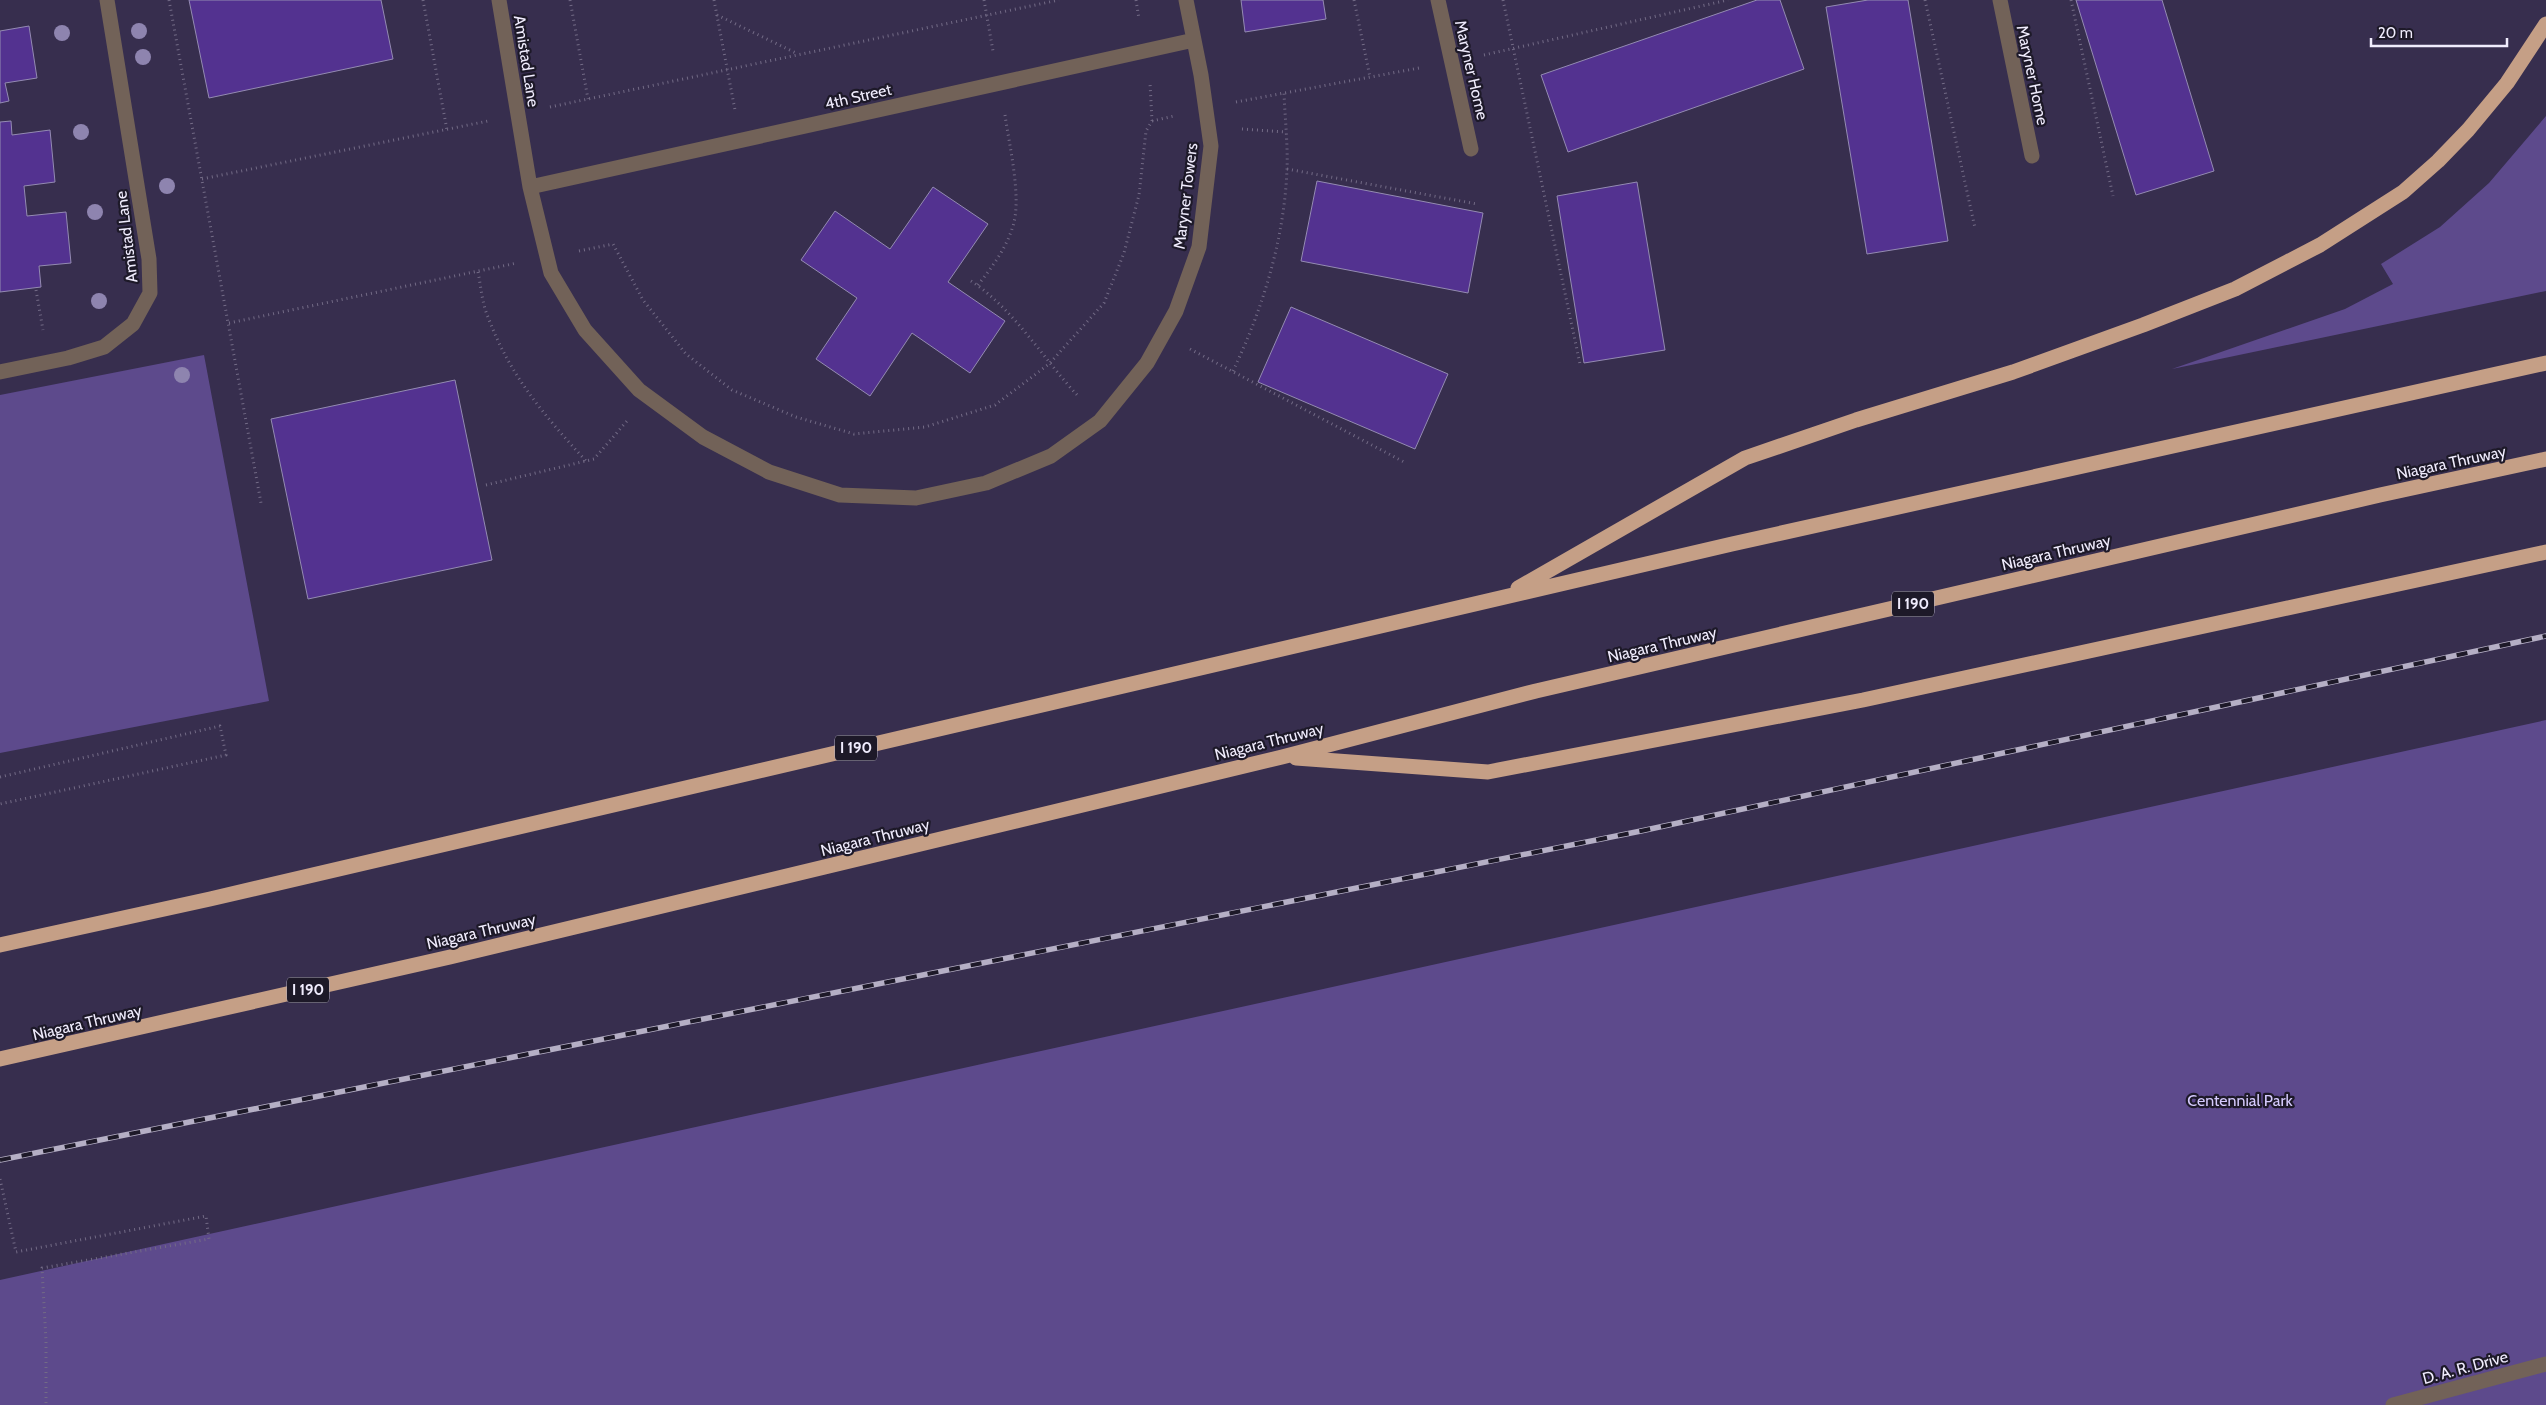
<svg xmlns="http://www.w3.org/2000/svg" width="2546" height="1405" font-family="Cabin,sans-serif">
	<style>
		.green { fill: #5d4a8c }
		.building { fill: #533290; stroke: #948bb2 }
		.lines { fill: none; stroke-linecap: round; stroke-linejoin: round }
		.path { stroke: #736b86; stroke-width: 3; stroke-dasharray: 1 4; stroke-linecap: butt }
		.street { stroke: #726258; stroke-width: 15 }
		.highway { stroke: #c59f86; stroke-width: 15 }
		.rail-casing { stroke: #b5afc5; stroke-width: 5.5 }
		.rail { stroke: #1d1928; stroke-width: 4; stroke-dasharray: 11; stroke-linecap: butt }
		.tree { fill: #8e84af }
		.labels { text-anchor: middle; stroke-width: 4.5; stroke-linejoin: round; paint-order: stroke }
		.shield { fill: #1d1928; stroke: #b1adbd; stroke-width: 1 }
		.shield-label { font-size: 15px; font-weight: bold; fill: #f0ecfd }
		.street-label { font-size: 16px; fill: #f0ecfd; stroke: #1d1928 }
		.park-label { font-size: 16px; fill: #d6cbfe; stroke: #1d1928 }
	</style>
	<rect width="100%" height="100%" fill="#372e4e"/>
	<path class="green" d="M 2546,116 L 2546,291 L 2172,369 L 2345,309 L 2393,284 L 2381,264 L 2440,227 L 2489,183 Z
		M 204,355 L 269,701 L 0,753 L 0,395 Z
		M 2546,720 L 2546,1405 L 0,1405 L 0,1280 Z"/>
	<path class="building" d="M 189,0 L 381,0 L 393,59 L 209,98 Z
		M 1241,0 L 1323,0 L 1326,19 L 1245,32 Z
		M 1757,0 L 1780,0 L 1804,69 L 1568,152 L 1541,75 Z
		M 1868,0 L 1908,0 L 1948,241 L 1867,254 L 1826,7 Z
		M 2076,0 L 2162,0 L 2214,171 L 2136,195 Z
		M 29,26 L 37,78 L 5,83 L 9,101 L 0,103 L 0,31 Z
		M 11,121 L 12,135 L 50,130 L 55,182 L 24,186 L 27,216 L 66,212 L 71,263 L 39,266 L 41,287 L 0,292 L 0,122 Z
		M 1317,181 L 1483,213 L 1468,293 L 1301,261 Z
		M 1637,182 L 1665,350 L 1584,363 L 1557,196 Z
		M 933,187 L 988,224 L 948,282 L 1005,321 L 970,373 L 912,333 L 870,396 L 816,359 L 857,298 L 801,260 L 835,211 L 890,249 Z
		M 1291,307 L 1448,374 L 1415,449 L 1258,382 Z
		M 455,380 L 492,560 L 308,599 L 271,419 Z"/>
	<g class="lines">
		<path class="path" d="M 169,0 L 261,503
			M 423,0 L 447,130
			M 570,0 L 588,99
			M 714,0 L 735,110
			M 984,0 L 993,51
			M 1136,0 L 1139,19
			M 1354,0 L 1370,77
			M 1503,0 L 1580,364
			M 1925,0 L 1975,228
			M 2071,0 L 2113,196
			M 717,15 L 798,54
			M 1484,55 L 1728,0
			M 1236,102 L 1419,68
			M 550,107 L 1059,0
			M 1152,121 L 1174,116
			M 1242,129 L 1285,132
			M 1287,169 L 1477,204
			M 202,179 L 488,121
			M 579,251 L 613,244 L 643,300 L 686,354 L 732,390 L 796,417 L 854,434 L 925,427 L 995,405 L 1049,364 L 1104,303 L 1124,253 L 1139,195 L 1146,131 L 1152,121 L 1150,83
			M 478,272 C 481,287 482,303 488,317 C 510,376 544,415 586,461
			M 971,281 C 1014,309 1044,360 1079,397
			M 978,285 C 992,267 1006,249 1013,226 C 1022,198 1009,144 1005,115
			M 36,290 L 43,330
			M 229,323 L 517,263
			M 1190,349 L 1404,462
			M 1233,371 C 1263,308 1284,240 1287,170 C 1288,145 1285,119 1284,93
			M 486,485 L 594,459 L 627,421
			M 0,777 L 220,726 L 226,755 L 0,804
			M 0,1179 L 16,1252 L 206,1216 L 209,1239 L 42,1268 L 46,1341 L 46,1405"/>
		<path class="street" d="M 499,0 L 530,187 L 551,273 L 585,330 L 639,390 L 703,437 L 769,472 L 840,495 L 916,498 L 986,483 L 1051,456 L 1100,421 L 1147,363 L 1176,311 L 1199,247 L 1211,146 L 1201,75 L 1186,0
			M 1438,0 L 1471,149
			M 2000,0 L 2032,156
			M 530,187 L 1194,40
			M 0,372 L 68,358 L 104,347 L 133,324 L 150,293 L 149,259 L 107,0
			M 2393,1405 L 2546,1364"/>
		<path class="highway" d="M 1518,588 L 1745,458 L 1856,420 L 2013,372 L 2143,325 L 2235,289 L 2320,245 L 2403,192 L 2438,161 L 2468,130 L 2507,83 L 2546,24
			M 1296,758 L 1488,772 L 1863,700 L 2546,552
			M 0,945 L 210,899 L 1732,544 L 2546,363
			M 0,1059 L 450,957 L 1282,757 L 1536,691 L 2380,495 L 2546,459"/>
		<defs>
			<path id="rail" d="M 0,1160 L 1641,831 L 2546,636"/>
		</defs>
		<use href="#rail" class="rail-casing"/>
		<use href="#rail" class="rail"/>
	</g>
	<g class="tree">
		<circle cx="139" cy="31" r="8"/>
		<circle cx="62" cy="33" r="8"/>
		<circle cx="143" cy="57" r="8"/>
		<circle cx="81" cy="132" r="8"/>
		<circle cx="167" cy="186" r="8"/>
		<circle cx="95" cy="212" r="8"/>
		<circle cx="99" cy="301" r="8"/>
		<circle cx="182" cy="375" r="8"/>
	</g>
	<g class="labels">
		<g class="shield">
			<rect x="1892" y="591.5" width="42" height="25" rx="4"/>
			<rect x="835" y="735.5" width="42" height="25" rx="4"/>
			<rect x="287" y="977.5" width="42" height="25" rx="4"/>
		</g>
		<g class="shield-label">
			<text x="1913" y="609">I 190</text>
			<text x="856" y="753">I 190</text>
			<text x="308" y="995">I 190</text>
		</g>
		<g class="street-label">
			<text transform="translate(527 61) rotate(81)" y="6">Amistad Lane</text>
			<text transform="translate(1472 70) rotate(77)" y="6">Maryner Home</text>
			<text transform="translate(2033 75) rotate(78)" y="6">Maryner Home</text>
			<text transform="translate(858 96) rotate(-13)" y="6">4th Street</text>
			<text transform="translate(1185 196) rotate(-83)" y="6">Maryner Towers</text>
			<text transform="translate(126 237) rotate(-97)" y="6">Amistad Lane</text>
			<text transform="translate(2451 462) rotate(-12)" y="6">Niagara Thruway</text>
			<text transform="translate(2056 552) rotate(-13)" y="6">Niagara Thruway</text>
			<text transform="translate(1662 644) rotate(-13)" y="6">Niagara Thruway</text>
			<text transform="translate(1269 741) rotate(-14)" y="6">Niagara Thruway</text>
			<text transform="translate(875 837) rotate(-14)" y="6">Niagara Thruway</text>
			<text transform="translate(481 931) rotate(-13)" y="6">Niagara Thruway</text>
			<text transform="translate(87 1022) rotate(-13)" y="6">Niagara Thruway</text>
			<text transform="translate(2465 1367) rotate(-15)" y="6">D. A. R. Drive</text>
		</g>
		<g class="park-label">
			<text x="2240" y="1106">Centennial Park</text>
		</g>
	</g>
	<path d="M2371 38v8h136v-8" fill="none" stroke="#f0ecfd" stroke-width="2.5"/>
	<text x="2378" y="38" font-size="15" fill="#f0ecfd" stroke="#1d1928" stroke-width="4" paint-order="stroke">20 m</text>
</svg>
